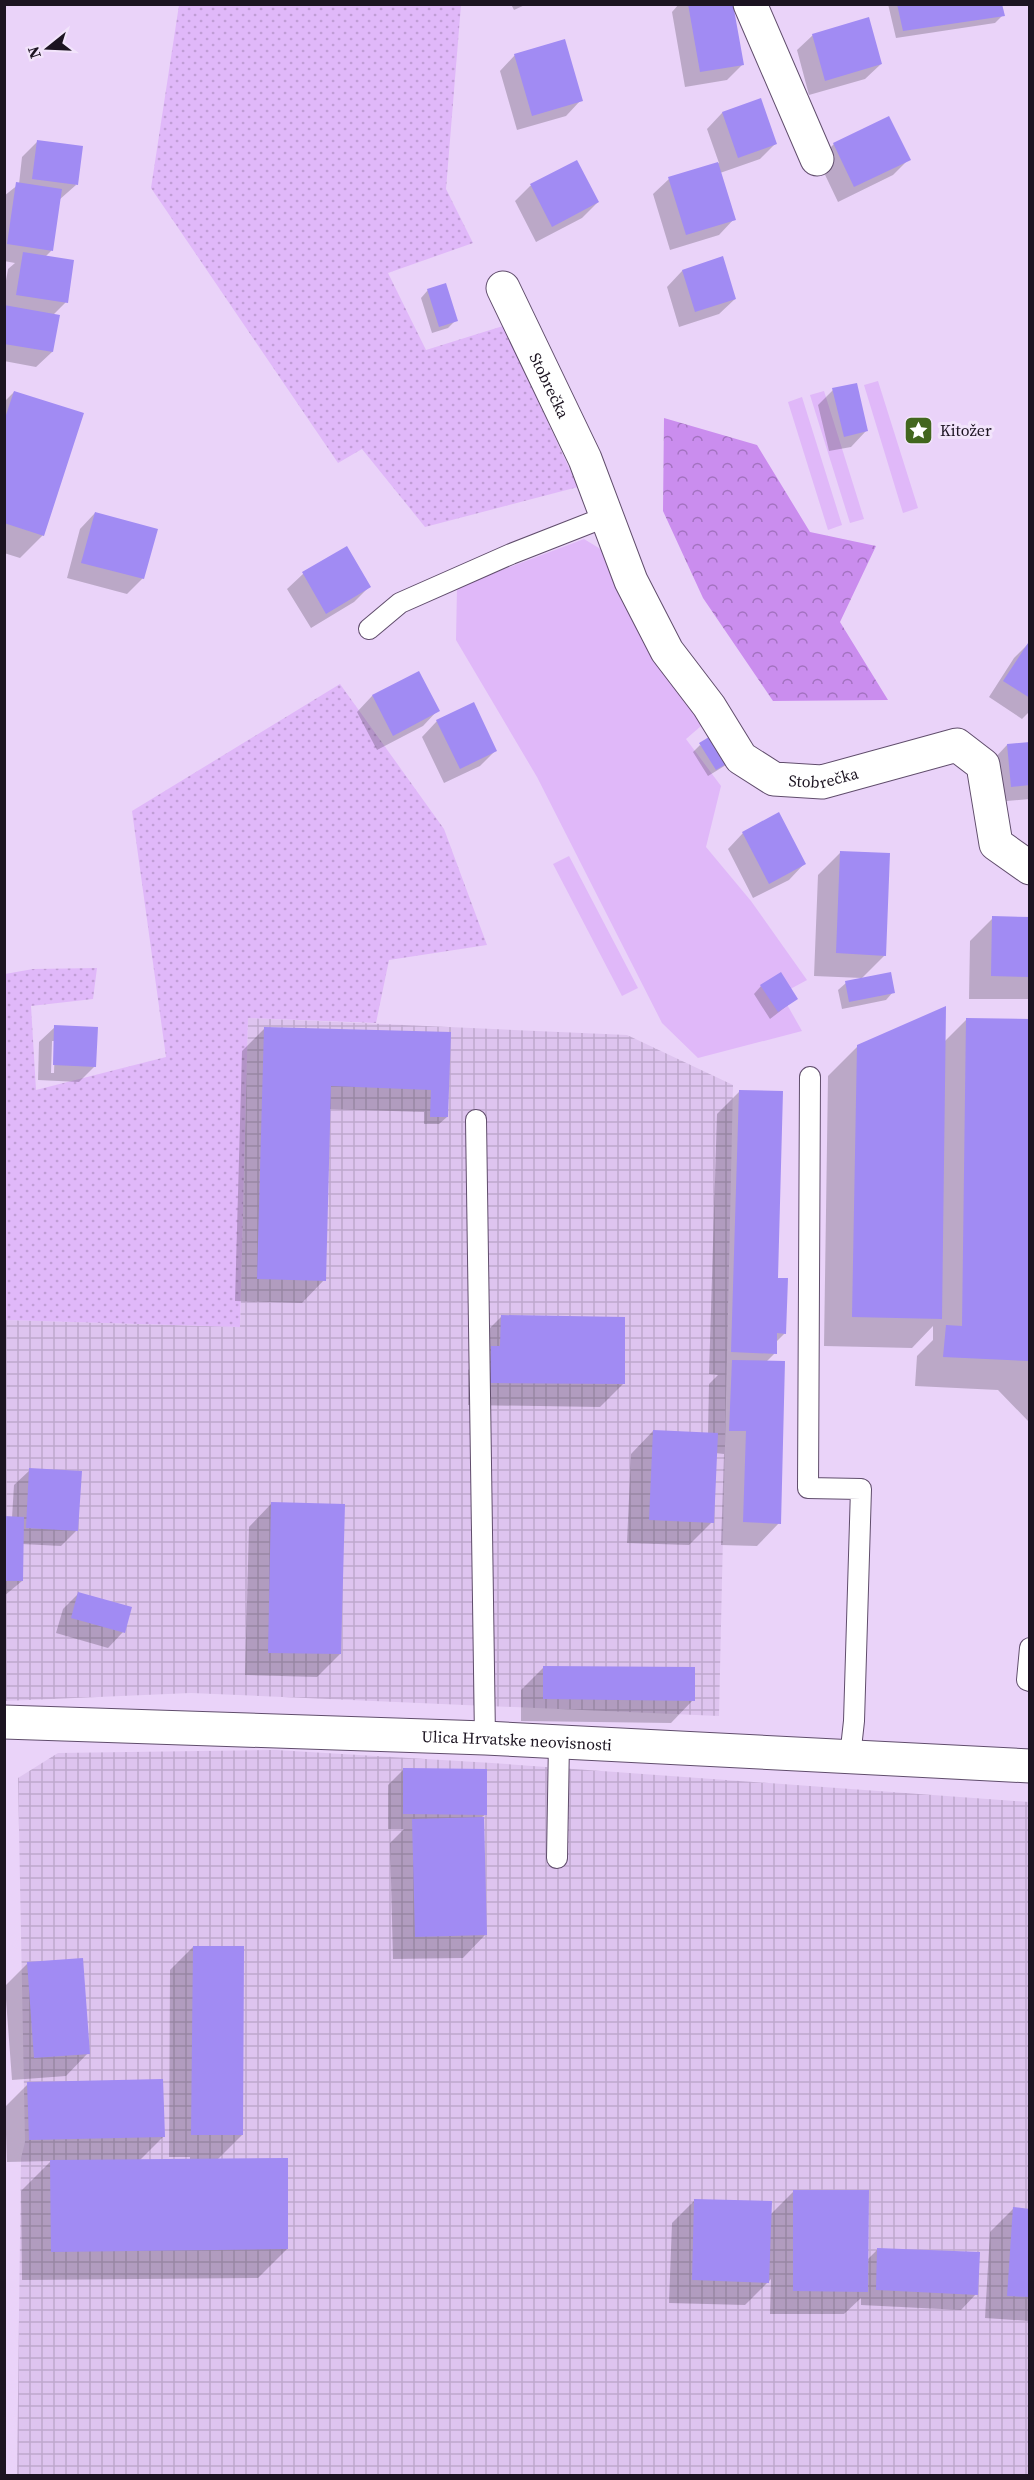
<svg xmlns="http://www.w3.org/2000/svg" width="1034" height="2480" font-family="'Source Serif 4',serif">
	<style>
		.industrial { fill: url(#industrial-grid) }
		.grass { fill: url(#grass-dots) }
		.forest { fill: url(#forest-crowns) }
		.green { fill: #e0b8f9 }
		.shadow { fill: #0003; fill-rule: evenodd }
		.building { fill: #a18bf3 }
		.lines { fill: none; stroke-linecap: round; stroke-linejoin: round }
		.service-casing { stroke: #604d6c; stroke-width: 22 }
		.minor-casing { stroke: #604d6c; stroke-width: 35 }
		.tertiary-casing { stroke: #604d6c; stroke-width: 35 }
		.service { stroke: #fff; stroke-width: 20 }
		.minor { stroke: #fff; stroke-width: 33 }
		.tertiary { stroke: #fff; stroke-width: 33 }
		.labels { text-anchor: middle; stroke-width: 6; stroke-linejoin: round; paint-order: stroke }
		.street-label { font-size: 16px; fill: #1c1421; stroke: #f2e4fb }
		.poi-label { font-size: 16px; fill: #1c1421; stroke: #f2e4fb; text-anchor: start }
	</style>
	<defs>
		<pattern id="industrial-grid" width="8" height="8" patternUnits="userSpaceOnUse" patternTransform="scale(1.5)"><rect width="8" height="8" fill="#dec4ef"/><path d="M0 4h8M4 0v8" fill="none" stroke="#bea8cd"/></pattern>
		<pattern id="grass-dots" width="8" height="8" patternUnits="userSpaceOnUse" patternTransform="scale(1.5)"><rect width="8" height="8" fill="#e0b8f9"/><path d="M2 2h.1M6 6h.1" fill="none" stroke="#c09dd5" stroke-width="1.8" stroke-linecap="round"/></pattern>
		<pattern id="forest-crowns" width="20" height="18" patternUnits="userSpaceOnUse" patternTransform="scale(1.5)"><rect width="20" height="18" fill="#ca8dee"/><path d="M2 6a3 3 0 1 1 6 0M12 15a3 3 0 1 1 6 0" fill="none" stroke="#a372c0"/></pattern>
	</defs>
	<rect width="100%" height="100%" fill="#ead3f9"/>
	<path class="industrial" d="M 248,1018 L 627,1035 L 733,1085 L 719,1716 L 191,1693 L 5,1701 L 4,1320 L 240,1327 Z
		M 276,1750 L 492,1763 L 1029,1802 L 1029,2475 L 17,2476 L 21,2158 L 25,2142 L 18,1778 L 58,1753 Z"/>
	<path class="grass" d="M 179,5 L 461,5 L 446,189 L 473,243 L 388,273 L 426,350 L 503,326 L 578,487 L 425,527 L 362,449 L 338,463 L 151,188 Z
		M 340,684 L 444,829 L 487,945 L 389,960 L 376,1023 L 248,1018 L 240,1327 L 5,1320 L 5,974 L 33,969 L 97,968 L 93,999 L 31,1006 L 36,1090 L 166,1057 L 132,811 Z"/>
	<path class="forest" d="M 664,418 L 757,445 L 810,532 L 876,546 L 840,622 L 888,700 L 773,701 L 703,598 L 663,511 Z"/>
	<path class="green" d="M 878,381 L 918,508 L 903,513 L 864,385 Z
		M 824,391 L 864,519 L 850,523 L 810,395 Z
		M 802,397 L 842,525 L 828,530 L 788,402 Z
		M 584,539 L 607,553 L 708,720 L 686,739 L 721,786 L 706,847 L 751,901 L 807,980 L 781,994 L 802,1031 L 698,1058 L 662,1023 L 537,777 L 456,640 L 457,587 Z
		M 569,856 L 638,988 L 622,996 L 553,864 Z"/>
	<path class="shadow" d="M 511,4 L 527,4 L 514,10 Z
		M 679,4 L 732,4 L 743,64 L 727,80 L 685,87 L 672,12 Z
		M 888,4 L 1000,4 L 1003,15 L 995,23 L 896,38 Z
		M 813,35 L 881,64 L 865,79 L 809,95 L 797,50 Z
		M 515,55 L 581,100 L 566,116 L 517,130 L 500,71 Z
		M 760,100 L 775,144 L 760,159 L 720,173 L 734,219 L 719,235 L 670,250 L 653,194 L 669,179 L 719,163 L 707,129 L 722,113 Z
		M 889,118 L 909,159 L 893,175 L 838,202 L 818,160 L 834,144 Z
		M 38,141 L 76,185 L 59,200 L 51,251 L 45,257 L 66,302 L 53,315 L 52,352 L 36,367 L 4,361 L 4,292 L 8,269 L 15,263 L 4,261 L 4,196 L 19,184 L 22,157 Z
		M 576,162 L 598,202 L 582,218 L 536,242 L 515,201 L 530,186 Z
		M 722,258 L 735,299 L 719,314 L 679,327 L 667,287 L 682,271 Z
		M 428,290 L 456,320 L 448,328 L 432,333 L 421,298 Z
		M 833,390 L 866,431 L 851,447 L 829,451 L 818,405 Z
		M 14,392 L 43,535 L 20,558 L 4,553 L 4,402 Z
		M 95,513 L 143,578 L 127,594 L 67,578 L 80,529 Z
		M 346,548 L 369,587 L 354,602 L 311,628 L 287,589 L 303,574 Z
		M 1030,642 L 1030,711 L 1022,719 L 989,697 L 1014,658 Z
		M 419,673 L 438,710 L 423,726 L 377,750 L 357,712 L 372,696 Z
		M 437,721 L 495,751 L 480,766 L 444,783 L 422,737 Z
		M 1030,743 L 1030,799 L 995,802 L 992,761 L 1007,745 Z
		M 700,745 L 726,765 L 708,776 L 693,752 Z
		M 743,833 L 804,864 L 789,880 L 753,898 L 728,849 Z
		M 841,852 L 885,955 L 862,978 L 814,976 L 818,875 Z
		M 993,918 L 1030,918 L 1030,999 L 969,999 L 970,941 Z
		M 846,983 L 893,992 L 886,1000 L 842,1009 L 838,990 Z
		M 761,986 L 796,999 L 770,1019 L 754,994 Z
		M 967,1019 L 1030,1020 L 1030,1423 L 998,1390 L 915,1386 L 917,1356 L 933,1340 L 933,1326 L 912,1348 L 824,1346 L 828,1076 L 858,1046 L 944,1042 Z
		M 55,1027 L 95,1066 L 79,1082 L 38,1080 L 39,1042 ZM 52,1041 L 55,1041 L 54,1073 L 51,1073 Z
		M 265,1028 L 449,1034 L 447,1117 L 439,1124 L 424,1124 L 424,1112 L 329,1109 L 324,1280 L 302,1303 L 235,1301 L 242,1051 Z
		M 740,1091 L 785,1333 L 776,1342 L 775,1353 L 766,1362 L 779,1523 L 757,1546 L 721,1545 L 724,1454 L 715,1453 L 712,1522 L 689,1545 L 627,1543 L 631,1454 L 653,1431 L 708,1434 L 709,1384 L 718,1375 L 709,1374 L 717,1114 Z
		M 502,1316 L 623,1384 L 600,1407 L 468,1405 L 468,1370 L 478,1360 L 479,1339 Z
		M 30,1470 L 77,1530 L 61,1546 L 22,1544 L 22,1581 L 4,1596 L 4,1518 L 12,1518 L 14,1485 Z
		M 271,1504 L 340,1654 L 317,1677 L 245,1675 L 249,1527 Z
		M 79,1593 L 123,1632 L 108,1648 L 56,1633 L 63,1609 Z
		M 544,1667 L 693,1700 L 671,1723 L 521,1721 L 521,1690 Z
		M 404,1769 L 485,1815 L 482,1817 L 485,1935 L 463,1958 L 393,1959 L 390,1843 L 404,1829 L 388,1829 L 388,1785 Z
		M 193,1947 L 242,2135 L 217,2160 L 287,2249 L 258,2278 L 22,2280 L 21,2191 L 51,2161 L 7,2162 L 5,2107 L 28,2084 L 164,2136 L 139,2161 L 190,2160 L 190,2157 L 169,2157 L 170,1970 Z
		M 28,1963 L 88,2053 L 66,2076 L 12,2080 L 5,1986 Z
		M 794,2191 L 867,2260 L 878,2249 L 976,2294 L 961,2310 L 861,2305 L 861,2298 L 844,2314 L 770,2314 L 771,2279 L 745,2305 L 669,2303 L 672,2223 L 695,2200 L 770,2215 Z
		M 1013,2209 L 1030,2210 L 1030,2321 L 985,2318 L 990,2232 Z"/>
	<path class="building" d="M 688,4 L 733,4 L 744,65 L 700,72 Z
		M 897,4 L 1002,4 L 1005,16 L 903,31 Z
		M 869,17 L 882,64 L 825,81 L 812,34 Z
		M 565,39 L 583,101 L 532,116 L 514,54 Z
		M 761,98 L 777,144 L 738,158 L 722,112 Z
		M 889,116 L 911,160 L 854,187 L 833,143 Z
		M 37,140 L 83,146 L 78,185 L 32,179 Z
		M 577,160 L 599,202 L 552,227 L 530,184 Z
		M 718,162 L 736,220 L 686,235 L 668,177 Z
		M 16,182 L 62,189 L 53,251 L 7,244 Z
		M 23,252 L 74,260 L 68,303 L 16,295 Z
		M 723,256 L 736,299 L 695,312 L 682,270 Z
		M 446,283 L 458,321 L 439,327 L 427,289 Z
		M 4,305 L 60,315 L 53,352 L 4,344 Z
		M 857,383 L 868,431 L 844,437 L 832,388 Z
		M 14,391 L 84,413 L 44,536 L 4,523 L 4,421 Z
		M 95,512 L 158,529 L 144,579 L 81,563 Z
		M 347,546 L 371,587 L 326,614 L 302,572 Z
		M 1030,640 L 1030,698 L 1003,681 Z
		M 419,671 L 440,711 L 393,736 L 372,695 Z
		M 474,702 L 497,751 L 460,769 L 436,720 Z
		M 719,731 L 736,758 L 716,770 L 699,743 Z
		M 1030,742 L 1030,785 L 1011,787 L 1007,744 Z
		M 779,812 L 806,864 L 769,884 L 742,832 Z
		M 840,851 L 890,853 L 886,956 L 836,953 Z
		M 992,916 L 1030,917 L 1030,977 L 991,976 Z
		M 781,972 L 798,999 L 778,1012 L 760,985 Z
		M 891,972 L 895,993 L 849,1002 L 845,981 Z
		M 946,1006 L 942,1319 L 852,1317 L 857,1045 Z
		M 966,1018 L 1030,1019 L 1030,1363 L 1028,1361 L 943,1357 L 946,1325 L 962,1326 Z
		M 54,1025 L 98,1027 L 96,1067 L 53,1065 Z
		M 264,1027 L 451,1032 L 448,1117 L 430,1117 L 431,1090 L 331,1086 L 326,1281 L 257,1279 Z
		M 739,1090 L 783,1091 L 778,1278 L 788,1278 L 786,1334 L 777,1333 L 777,1354 L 731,1352 Z
		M 501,1315 L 625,1317 L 625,1384 L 490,1383 L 491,1346 L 500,1346 Z
		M 732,1360 L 785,1361 L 781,1524 L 743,1522 L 746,1431 L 729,1431 Z
		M 653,1430 L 718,1433 L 714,1523 L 649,1520 Z
		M 29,1468 L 82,1471 L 78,1531 L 26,1528 Z
		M 271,1502 L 345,1504 L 341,1654 L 268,1653 Z
		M 4,1516 L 24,1517 L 23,1581 L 4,1581 Z
		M 78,1592 L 132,1607 L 125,1633 L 71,1618 Z
		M 543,1666 L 695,1667 L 695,1701 L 543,1699 Z
		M 403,1768 L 487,1769 L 487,1815 L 403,1814 Z
		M 484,1817 L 487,1935 L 415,1937 L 412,1819 Z
		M 193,1946 L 244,1946 L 243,2135 L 191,2135 Z
		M 83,1958 L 90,2054 L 34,2058 L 27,1962 Z
		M 163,2079 L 165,2137 L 29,2140 L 27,2082 Z
		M 288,2158 L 288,2249 L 51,2252 L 50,2160 Z
		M 793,2190 L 869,2190 L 868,2292 L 793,2291 Z
		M 694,2199 L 772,2201 L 769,2283 L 692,2280 Z
		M 1013,2207 L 1030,2209 L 1030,2297 L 1007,2296 Z
		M 877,2248 L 980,2252 L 978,2295 L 876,2290 Z"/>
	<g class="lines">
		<defs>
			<path id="service" d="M 369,629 L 400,603 L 511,554 L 608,516
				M 810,1077 L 808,1488 L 861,1489 L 854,1721 L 850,1757
				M 476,1120 L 485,1738
				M 1030,1648 L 1027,1680 L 1030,1681
				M 557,1858 L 559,1742"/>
			<g id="minor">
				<path d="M 750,4 L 817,159"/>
				<path id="s1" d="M 503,288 L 585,459 L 631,581 L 667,651 L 709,706 L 741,758 L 774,779 L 822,782 L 957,745 L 983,765 L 996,844 L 1030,868"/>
			</g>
			<g id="tertiary">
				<path id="s2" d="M 4,1722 L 485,1738 L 1030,1766"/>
			</g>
		</defs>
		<use href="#service" class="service-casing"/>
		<use href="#minor" class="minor-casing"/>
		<use href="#tertiary" class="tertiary-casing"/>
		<use href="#service" class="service"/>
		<use href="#minor" class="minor"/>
		<use href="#tertiary" class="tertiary"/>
	</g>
	<defs>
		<symbol id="sight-square" viewBox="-11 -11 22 22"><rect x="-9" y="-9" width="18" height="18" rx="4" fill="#42661e" stroke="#f2e4fb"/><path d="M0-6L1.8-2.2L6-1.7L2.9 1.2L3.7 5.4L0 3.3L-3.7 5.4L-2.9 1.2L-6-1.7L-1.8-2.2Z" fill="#fff"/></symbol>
	</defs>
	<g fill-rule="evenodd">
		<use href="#sight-square" x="902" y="414" width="33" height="33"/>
	</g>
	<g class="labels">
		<g class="street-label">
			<text dy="6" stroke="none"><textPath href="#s1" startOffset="108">Stobrečka</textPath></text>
			<text dy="6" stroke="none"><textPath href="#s1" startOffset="618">Stobrečka</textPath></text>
			<text dy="6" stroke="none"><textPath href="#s2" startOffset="513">Ulica Hrvatske neovisnosti</textPath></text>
		</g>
		<g class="poi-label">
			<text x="940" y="436">Kitožer</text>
		</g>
	</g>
	<rect width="1034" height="2480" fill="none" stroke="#1c1421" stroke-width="12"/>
	<g transform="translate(48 48) rotate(252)" stroke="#f2e4fb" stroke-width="4.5" paint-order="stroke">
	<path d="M0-4.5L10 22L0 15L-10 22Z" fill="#1c1421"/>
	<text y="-9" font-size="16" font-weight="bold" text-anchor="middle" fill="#1c1421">N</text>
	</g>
</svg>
